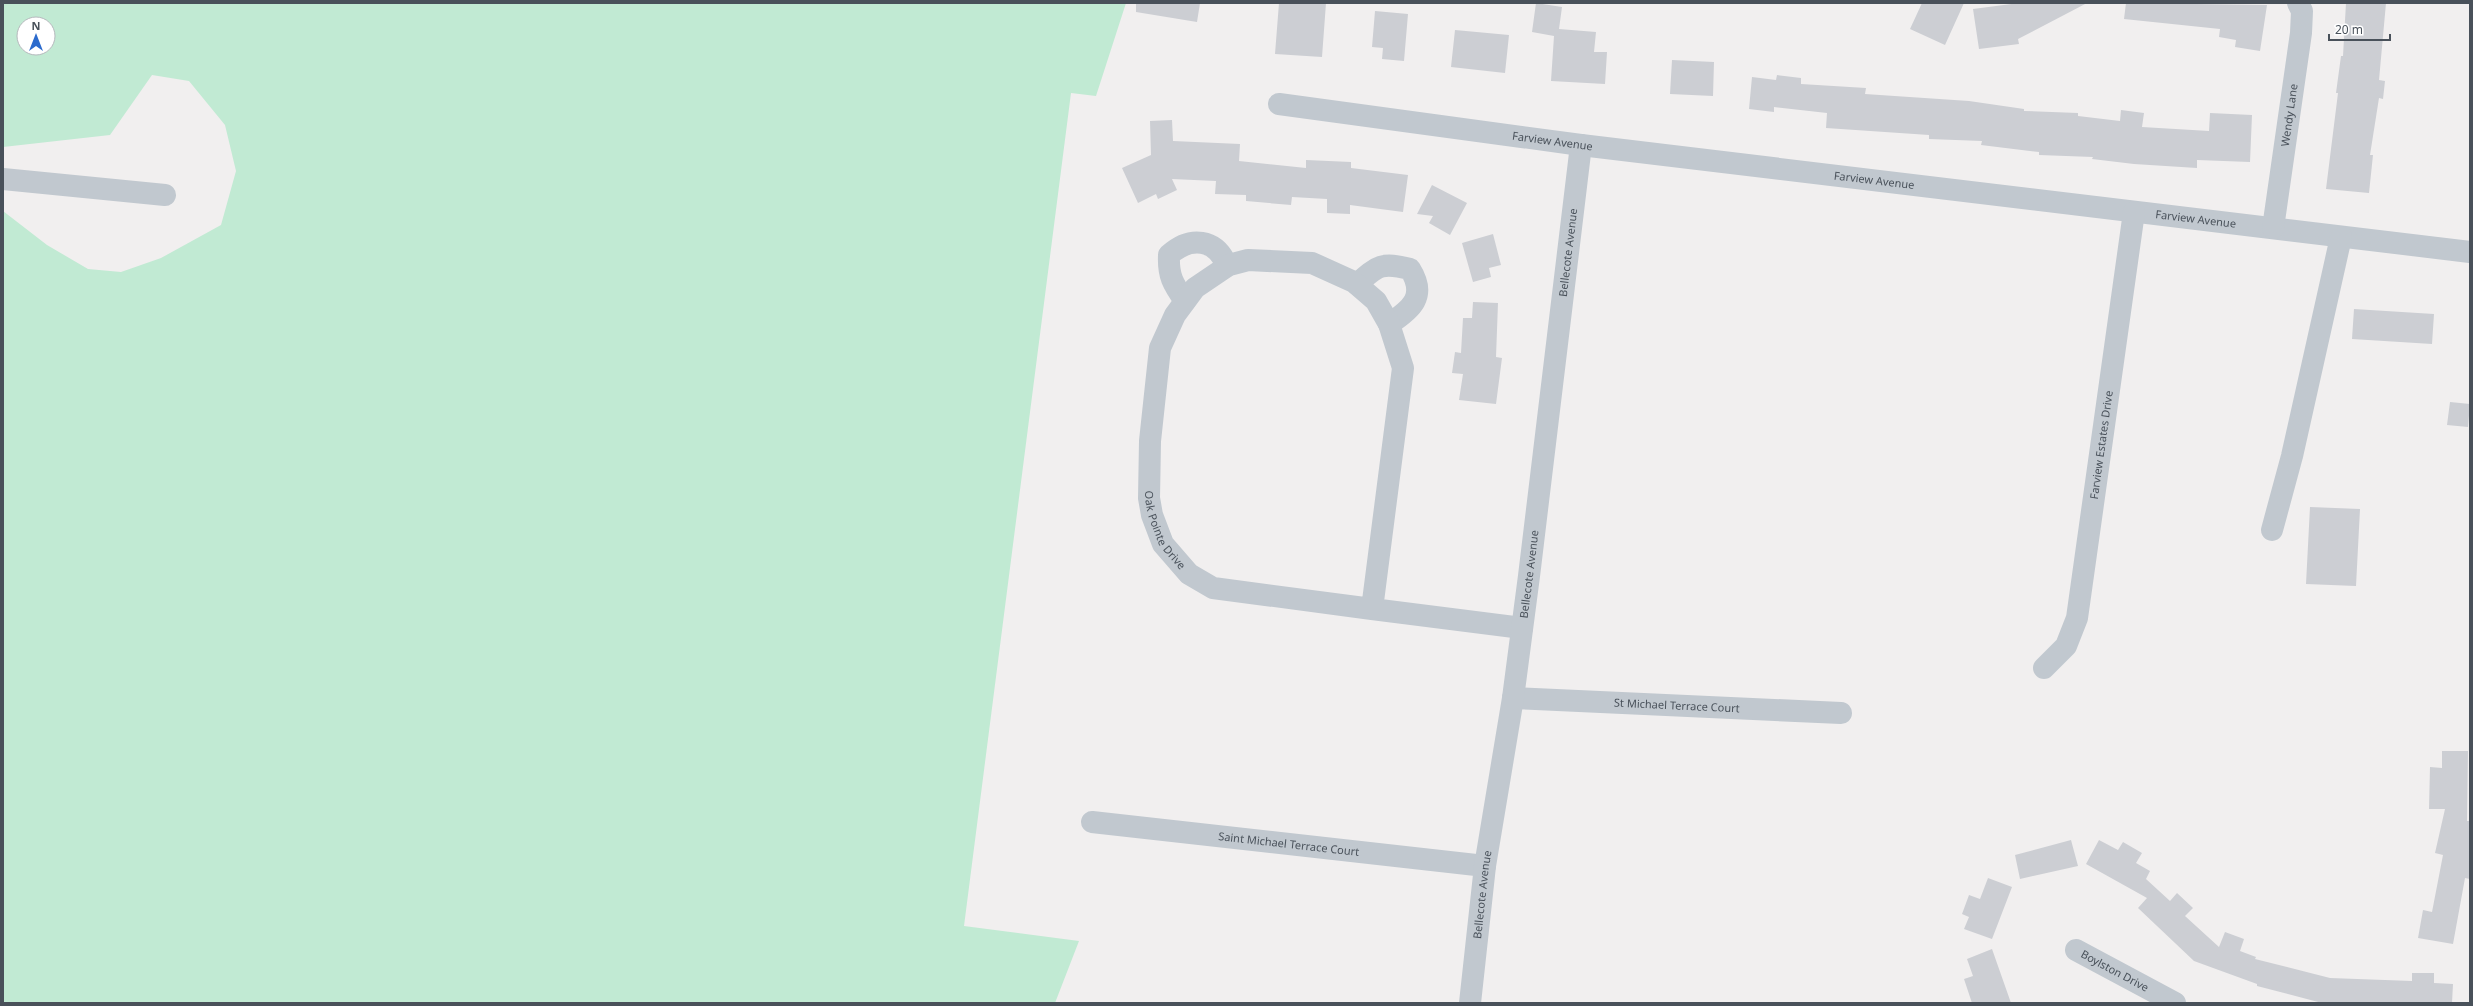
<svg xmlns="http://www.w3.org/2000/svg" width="2473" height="1006" font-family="'Noto Sans',sans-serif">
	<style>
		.green { fill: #c1ead3; fill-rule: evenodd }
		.building { fill: #ccced3 }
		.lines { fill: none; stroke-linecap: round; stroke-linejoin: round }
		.minor { stroke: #c1c8cf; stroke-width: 22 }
		.labels { text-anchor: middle; stroke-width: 3; stroke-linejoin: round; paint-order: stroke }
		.street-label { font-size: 11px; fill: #49515a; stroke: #fff }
	</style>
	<rect width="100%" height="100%" fill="#f1efef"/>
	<path class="green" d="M 3,3 L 1126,3 L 1096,96 L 1071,93 L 964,926 L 1079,941 L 1055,1003 L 3,1003 L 3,211 L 47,245 L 88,269 L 121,272 L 161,258 L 221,225 L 236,171 L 225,125 L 189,81 L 152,75 L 110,135 L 3,147 ZM 24,24 L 48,24 L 48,48 L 24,48 Z"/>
	<path class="building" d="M 1136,3 L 1200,3 L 1197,22 L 1136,12 Z
		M 1279,3 L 1326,3 L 1322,57 L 1275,54 Z
		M 1536,3 L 1562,7 L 1559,29 L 1596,32 L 1594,52 L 1607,52 L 1605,84 L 1551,81 L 1554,36 L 1532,32 Z
		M 1922,3 L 1964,3 L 1945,45 L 1910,29 Z
		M 2019,3 L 2087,3 L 2018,39 L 2019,44 L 1979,49 L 1973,9 Z
		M 2126,3 L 2267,5 L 2260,51 L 2235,47 L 2236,40 L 2219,37 L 2220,29 L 2124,19 Z
		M 2346,3 L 2386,3 L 2379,80 L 2385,81 L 2383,99 L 2379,98 L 2370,155 L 2373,155 L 2369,193 L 2326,189 L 2338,93 L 2336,93 L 2341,56 L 2343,56 Z
		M 1375,11 L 1408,14 L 1404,61 L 1382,59 L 1383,48 L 1372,47 Z
		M 1455,30 L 1509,35 L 1505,73 L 1451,67 Z
		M 1672,60 L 1714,62 L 1713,96 L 1670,94 Z
		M 1777,75 L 1801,78 L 1801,84 L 1866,88 L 1865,94 L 1969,101 L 2024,109 L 2024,111 L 2078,113 L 2078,116 L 2120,121 L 2121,110 L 2144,113 L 2142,127 L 2209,131 L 2210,113 L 2252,115 L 2250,162 L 2197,160 L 2197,168 L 2134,164 L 2092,159 L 2093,157 L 2039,155 L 2039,152 L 1981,145 L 1982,141 L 1929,139 L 1929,135 L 1826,128 L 1827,113 L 1774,107 L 1774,112 L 1749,109 L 1752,77 L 1776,80 Z
		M 1172,120 L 1173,141 L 1240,144 L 1239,161 L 1306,168 L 1306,160 L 1351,162 L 1351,168 L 1408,175 L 1403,212 L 1350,205 L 1350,214 L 1327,213 L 1327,199 L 1292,197 L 1291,205 L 1246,201 L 1246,195 L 1215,194 L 1216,181 L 1172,179 L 1177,190 L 1158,199 L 1156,194 L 1138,203 L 1122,168 L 1151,155 L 1150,121 Z
		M 1432,185 L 1467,203 L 1450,235 L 1429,223 L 1433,216 L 1417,214 Z
		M 1493,234 L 1501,265 L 1489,268 L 1491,277 L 1473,282 L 1462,243 Z
		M 1473,302 L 1498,303 L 1496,357 L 1502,358 L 1496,404 L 1459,400 L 1463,374 L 1452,373 L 1455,352 L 1461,353 L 1463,318 L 1472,318 Z
		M 2354,309 L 2434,314 L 2432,344 L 2352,339 Z
		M 2450,402 L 2470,404 L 2468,427 L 2447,425 Z
		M 2310,507 L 2360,509 L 2356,586 L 2306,584 Z
		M 2442,751 L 2468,751 L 2467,821 L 2470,821 L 2470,879 L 2465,878 L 2453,944 L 2418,938 L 2423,910 L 2432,912 L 2443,855 L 2435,853 L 2445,809 L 2429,809 L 2430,767 L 2442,768 Z
		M 2071,840 L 2078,866 L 2020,879 L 2015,855 Z
		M 2099,840 L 2118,850 L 2123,842 L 2142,853 L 2136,863 L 2150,871 L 2146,879 L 2170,901 L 2177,893 L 2193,908 L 2185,916 L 2219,947 L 2225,932 L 2244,939 L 2240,951 L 2256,957 L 2255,959 L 2330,978 L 2412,981 L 2412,973 L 2434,973 L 2434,983 L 2453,984 L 2452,1003 L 2322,1003 L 2257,986 L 2257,984 L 2194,961 L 2138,908 L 2147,898 L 2086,864 Z
		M 1988,878 L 2012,887 L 1992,939 L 1964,929 L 1969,917 L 1962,914 L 1969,895 L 1980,899 Z
		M 1992,949 L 2011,1003 L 1972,1003 L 1964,979 L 1973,976 L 1967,959 Z"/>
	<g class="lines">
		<g class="minor">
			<path id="s1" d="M 1279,104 L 1581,145 L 2470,252"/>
			<path d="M 3,179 L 165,195"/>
			<path id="s2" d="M 2273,228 L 2301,33 L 2302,11 L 2298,3"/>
			<path d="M 1357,284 C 1378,265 1382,262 1410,269 C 1427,296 1412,309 1389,324"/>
			<path d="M 1185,301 C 1173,284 1168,276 1169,255 C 1190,236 1216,238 1227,266"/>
			<path d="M 2272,530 L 2292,456 L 2341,237"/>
			<path id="s3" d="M 1372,609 L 1403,368 L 1389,324 L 1376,301 L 1354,282 L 1312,263 L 1248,260 L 1229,265 L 1195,288 L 1175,315 L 1160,348 L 1150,441 L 1149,498 L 1152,515 L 1163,544 L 1189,574 L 1213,588 L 1372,609 L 1522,628"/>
			<path id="s4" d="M 2044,668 L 2066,646 L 2077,618 L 2134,212"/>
			<path id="s5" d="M 1513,698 L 1841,713"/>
			<path id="s6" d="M 1092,822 L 1485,866"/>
			<path id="s7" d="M 2076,950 L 2175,1003"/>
			<path id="s8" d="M 1470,1003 L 1485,866 L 1513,698 L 1529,576 L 1581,145"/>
		</g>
	</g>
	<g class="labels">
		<g class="street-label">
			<text dy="4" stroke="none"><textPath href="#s2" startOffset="114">Wendy Lane</textPath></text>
			<text dy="4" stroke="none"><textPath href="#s1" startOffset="276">Farview Avenue</textPath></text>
			<text dy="4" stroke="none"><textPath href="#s1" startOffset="600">Farview Avenue</textPath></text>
			<text dy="4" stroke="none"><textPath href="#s1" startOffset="924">Farview Avenue</textPath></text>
			<text dy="4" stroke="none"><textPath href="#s8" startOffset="757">Bellecote Avenue</textPath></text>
			<text dy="4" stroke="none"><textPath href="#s4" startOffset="236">Farview Estates Drive</textPath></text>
			<text dy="4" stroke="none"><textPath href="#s3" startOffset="772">Oak Pointe Drive</textPath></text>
			<text dy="4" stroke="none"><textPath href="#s8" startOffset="433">Bellecote Avenue</textPath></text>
			<text dy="4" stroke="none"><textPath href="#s5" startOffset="164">St Michael Terrace Court</textPath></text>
			<text dy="4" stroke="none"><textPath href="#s6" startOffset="198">Saint Michael Terrace Court</textPath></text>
			<text dy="4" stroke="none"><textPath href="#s8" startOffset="109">Bellecote Avenue</textPath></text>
			<text dy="4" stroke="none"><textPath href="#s7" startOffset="44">Boylston Drive</textPath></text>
		</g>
	</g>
	<rect width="2473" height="1006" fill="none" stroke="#49515a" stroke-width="8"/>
	<g transform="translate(36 36)"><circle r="19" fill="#ffffff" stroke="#b6b9bd"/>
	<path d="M0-3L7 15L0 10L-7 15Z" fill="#2c6bcd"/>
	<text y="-6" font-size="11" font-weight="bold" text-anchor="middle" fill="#49515a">N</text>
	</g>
	<path d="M2329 34v6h61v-6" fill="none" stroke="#49515a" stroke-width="2"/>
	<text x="2335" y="34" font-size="12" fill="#49515a" stroke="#ffffff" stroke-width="3" paint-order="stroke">20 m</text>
</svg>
